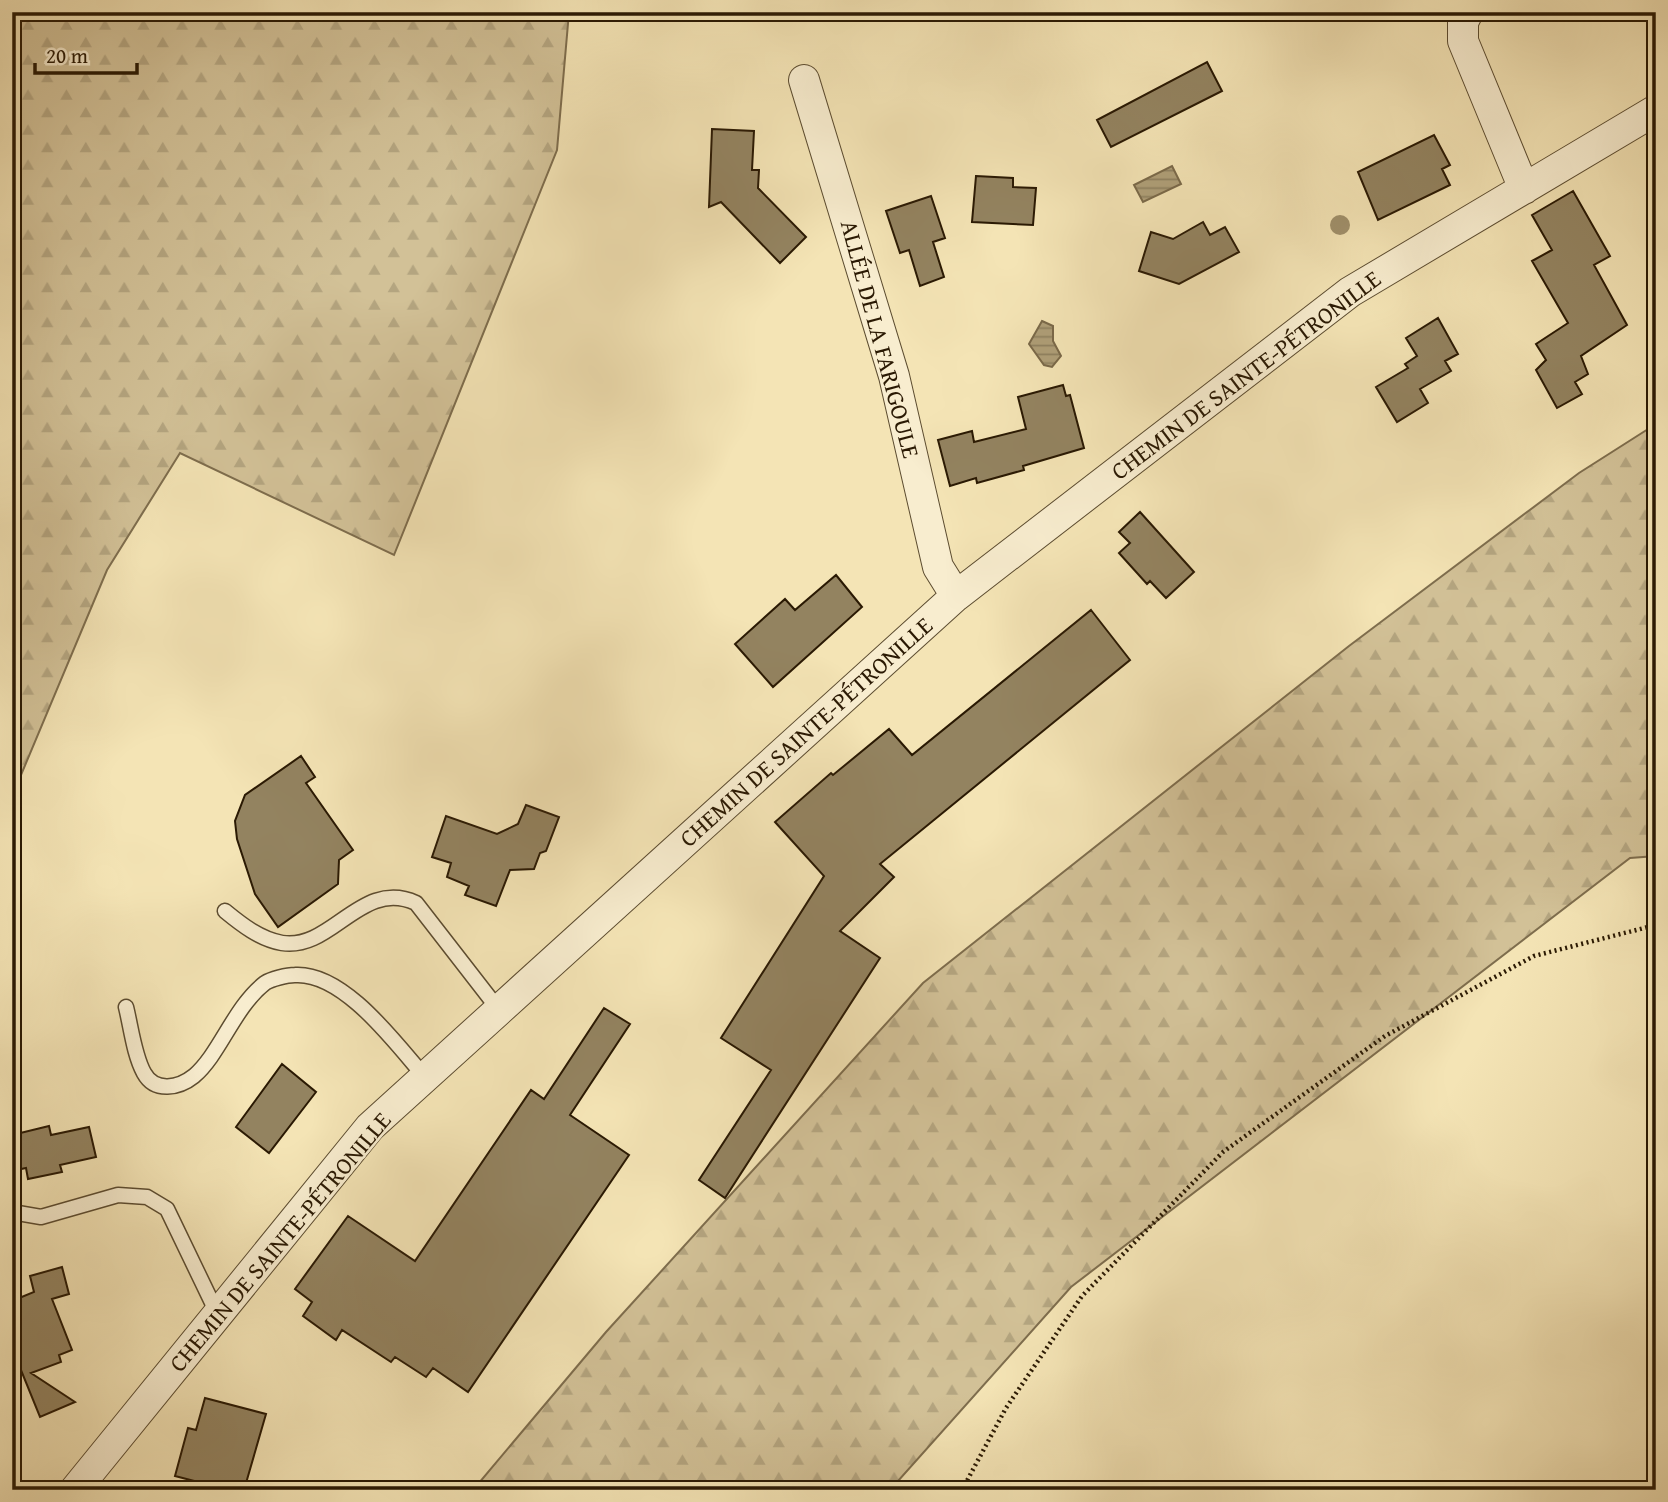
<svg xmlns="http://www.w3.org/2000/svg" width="1668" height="1502" font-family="'Gentium Book Plus',serif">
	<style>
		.forest { fill: url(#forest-firs); stroke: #7e6d4d; stroke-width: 2 }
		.water { fill: url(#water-rules); stroke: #7a6949; stroke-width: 2 }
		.building { fill: #938360; stroke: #2a1903; stroke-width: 2 }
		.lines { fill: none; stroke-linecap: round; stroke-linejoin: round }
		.lane-casing { stroke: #5c4c30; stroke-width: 17 }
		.street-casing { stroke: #5c4c30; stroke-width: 32 }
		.path { stroke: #2a1903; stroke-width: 4.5; stroke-dasharray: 2 3.5; stroke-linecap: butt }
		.lane { stroke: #f8edcf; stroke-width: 14 }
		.street { stroke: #f8edcf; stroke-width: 30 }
		.tree { fill: #a0906b }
		.labels { text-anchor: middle; stroke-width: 5; stroke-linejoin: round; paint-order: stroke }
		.street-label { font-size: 24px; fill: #2a1903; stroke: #f8edcf }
	</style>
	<defs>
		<pattern id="forest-firs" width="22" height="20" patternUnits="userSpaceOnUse" patternTransform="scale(1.75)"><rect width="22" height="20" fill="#d2c197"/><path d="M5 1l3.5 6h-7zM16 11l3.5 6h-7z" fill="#b4a580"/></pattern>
		<pattern id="water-rules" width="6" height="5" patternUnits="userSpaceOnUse" patternTransform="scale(1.75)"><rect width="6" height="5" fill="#af9f78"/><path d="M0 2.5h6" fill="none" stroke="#8f8160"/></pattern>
	</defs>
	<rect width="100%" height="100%" fill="#f4e4b5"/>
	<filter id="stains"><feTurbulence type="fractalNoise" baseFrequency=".00286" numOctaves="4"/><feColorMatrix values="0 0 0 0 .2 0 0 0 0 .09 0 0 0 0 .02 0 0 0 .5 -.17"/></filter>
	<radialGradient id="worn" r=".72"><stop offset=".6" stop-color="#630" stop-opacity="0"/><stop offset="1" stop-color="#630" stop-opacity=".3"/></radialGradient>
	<path class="forest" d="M 12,12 L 569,12 L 557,150 L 394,555 L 180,453 L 107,570 L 21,775 L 12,763 Z
		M 1656,424 L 1656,856 L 1630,858 L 1071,1287 L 890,1490 L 473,1490 L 606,1332 L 923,983 L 1349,646 L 1579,473 Z"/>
	<path class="water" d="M 1172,166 L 1181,184 L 1143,202 L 1134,185 Z
		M 1042,321 L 1053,326 L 1053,341 L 1061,356 L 1052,367 L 1044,365 L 1029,344 Z"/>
	<path class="building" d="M 1207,62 L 1222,91 L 1111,147 L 1097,120 Z
		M 712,129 L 754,131 L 752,170 L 759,170 L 758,188 L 806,237 L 780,263 L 721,202 L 709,207 Z
		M 1434,135 L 1450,165 L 1442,169 L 1450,185 L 1378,220 L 1358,172 Z
		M 976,176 L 1013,178 L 1013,187 L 1036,188 L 1033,225 L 972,222 Z
		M 1573,191 L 1610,256 L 1594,265 L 1627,325 L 1581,356 L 1588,374 L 1575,382 L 1582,394 L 1557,408 L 1536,370 L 1546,360 L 1536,344 L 1568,323 L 1532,261 L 1552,250 L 1532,215 Z
		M 931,196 L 945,238 L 933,242 L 944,277 L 920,286 L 909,250 L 900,253 L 886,211 Z
		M 1203,222 L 1210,235 L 1225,227 L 1239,252 L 1179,284 L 1139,271 L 1151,232 L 1173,239 Z
		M 1438,318 L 1458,354 L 1445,361 L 1451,371 L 1420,389 L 1428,403 L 1397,422 L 1376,387 L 1408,368 L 1405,364 L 1417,356 L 1406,338 Z
		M 1063,385 L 1066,396 L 1070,395 L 1084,448 L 1023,466 L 1024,470 L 977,483 L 976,478 L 950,486 L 938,440 L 972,431 L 974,442 L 1026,429 L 1018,397 Z
		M 1140,512 L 1194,572 L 1166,598 L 1150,581 L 1147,584 L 1119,553 L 1130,543 L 1119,532 Z
		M 836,575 L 862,607 L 773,687 L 735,644 L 785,599 L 795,610 Z
		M 1091,610 L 1130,660 L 880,864 L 894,877 L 840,931 L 880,958 L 725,1198 L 699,1180 L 771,1070 L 721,1038 L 824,876 L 775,822 L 831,773 L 833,775 L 889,729 L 912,755 Z
		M 301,756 L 315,777 L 306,783 L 353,850 L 339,860 L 338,884 L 278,927 L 255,894 L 237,839 L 235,821 L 245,795 Z
		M 526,805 L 559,817 L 546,851 L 540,853 L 534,869 L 510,870 L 496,906 L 465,895 L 469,886 L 447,877 L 451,863 L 432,857 L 446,816 L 497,834 L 518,824 Z
		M 604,1008 L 630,1024 L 570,1115 L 629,1155 L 468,1392 L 433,1368 L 426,1377 L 395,1357 L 391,1362 L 342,1330 L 336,1340 L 303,1316 L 312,1302 L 295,1289 L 348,1216 L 415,1261 L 531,1090 L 544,1099 Z
		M 282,1064 L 316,1092 L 269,1153 L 236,1127 Z
		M 49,1126 L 51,1135 L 89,1127 L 96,1157 L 60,1165 L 62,1172 L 28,1179 L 26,1168 L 12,1171 L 12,1135 Z
		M 62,1267 L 69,1294 L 52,1299 L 72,1350 L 59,1355 L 61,1362 L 31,1373 L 75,1402 L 40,1417 L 12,1348 L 12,1301 L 34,1292 L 30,1276 Z
		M 205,1398 L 266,1414 L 244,1490 L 200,1490 L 202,1483 L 175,1476 L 188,1428 L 196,1430 Z"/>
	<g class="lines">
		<defs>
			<path id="lane" d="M 225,911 C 242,925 260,939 282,943 C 332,951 361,878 416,903 L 499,1010
				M 126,1007 C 131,1027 134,1055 144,1073 C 155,1093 179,1088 194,1076 C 220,1054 234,1007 265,983 C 271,979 287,975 295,975 C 344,972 396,1044 425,1077
				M 12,1212 L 41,1217 L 118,1195 L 147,1197 L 167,1209 L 218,1315"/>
			<path id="street" d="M 1468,12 L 1463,22 L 1463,41 L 1524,189
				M 804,80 L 894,376 L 938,567 L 956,596
				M 75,1490 L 370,1127 L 956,596 L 1350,292 L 1656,110"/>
		</defs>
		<use href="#lane" class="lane-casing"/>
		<use href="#street" class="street-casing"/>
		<path class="path" d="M 962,1490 L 1006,1408 L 1082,1296 L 1223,1152 L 1385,1036 L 1534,956 L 1656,925"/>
		<use href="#lane" class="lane"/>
		<use href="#street" class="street"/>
	</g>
	<circle class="tree" cx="1340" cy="225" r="10"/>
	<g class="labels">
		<g class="street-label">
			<text transform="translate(880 339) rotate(75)" y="8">ALLÉE DE LA FARIGOULE</text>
			<text transform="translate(1246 375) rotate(-37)" y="8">CHEMIN DE SAINTE-PÉTRONILLE</text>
			<text transform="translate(806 732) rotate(-42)" y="8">CHEMIN DE SAINTE-PÉTRONILLE</text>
			<text transform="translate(280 1242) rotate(-50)" y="8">CHEMIN DE SAINTE-PÉTRONILLE</text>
		</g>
	</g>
	<rect width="1668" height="1502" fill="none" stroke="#f4e4b5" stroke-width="42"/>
	<rect x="14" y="14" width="1640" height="1474" fill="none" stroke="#2a1903" stroke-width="3.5"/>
	<rect x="21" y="21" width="1626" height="1460" fill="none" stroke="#2a1903" stroke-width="2"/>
	<path d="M35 63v10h102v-10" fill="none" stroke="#2a1903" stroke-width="3.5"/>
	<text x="46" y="63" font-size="21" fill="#2a1903" stroke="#f8edcf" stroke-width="5" paint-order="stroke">20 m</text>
	<rect width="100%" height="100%" filter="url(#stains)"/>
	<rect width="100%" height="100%" fill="url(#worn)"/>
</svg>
